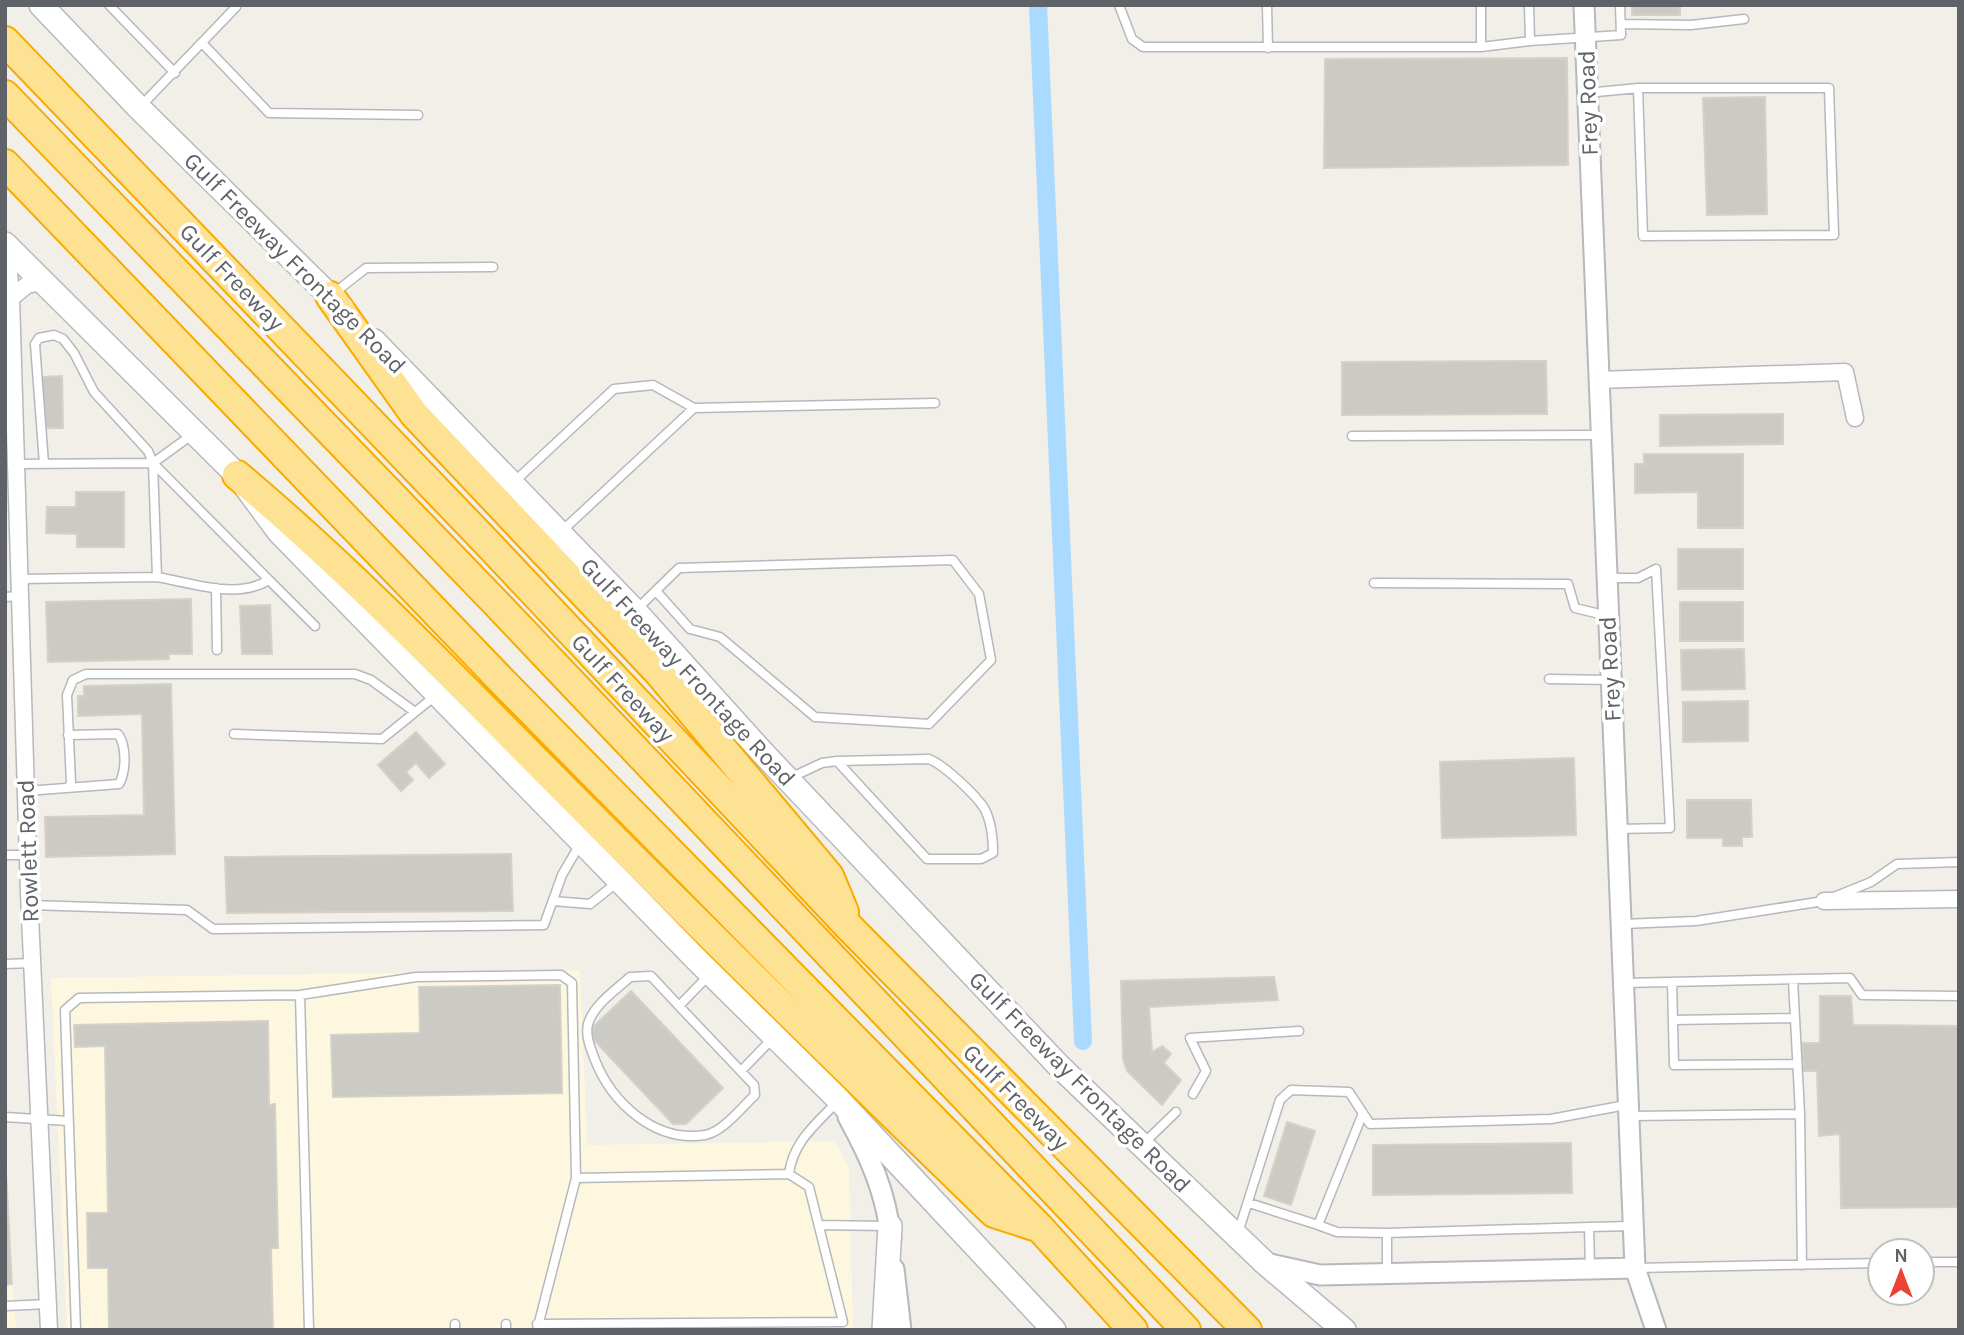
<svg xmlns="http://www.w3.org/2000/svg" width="1964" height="1335" font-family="Karla,sans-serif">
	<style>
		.commercial { fill: #fef7e0 }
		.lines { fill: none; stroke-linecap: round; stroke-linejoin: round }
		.canal { stroke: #aadaff; stroke-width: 18 }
		.building { fill: #cccac5; stroke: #d6d1c6; stroke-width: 2 }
		.service-casing { stroke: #b5b8bc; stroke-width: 11 }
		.minor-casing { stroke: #b5b8bc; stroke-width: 19 }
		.tertiary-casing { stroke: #b5b8bc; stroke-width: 23 }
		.secondary-casing { stroke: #b6babf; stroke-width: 26 }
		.motorway-casing { stroke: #f9ab00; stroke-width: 32 }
		.service { stroke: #fff; stroke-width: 8 }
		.minor { stroke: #fff; stroke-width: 16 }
		.tertiary { stroke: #fff; stroke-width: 19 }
		.secondary { stroke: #fff; stroke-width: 23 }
		.motorway { stroke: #fde293; stroke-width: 28 }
		.labels { text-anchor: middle; stroke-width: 7; stroke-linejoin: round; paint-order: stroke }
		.street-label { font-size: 24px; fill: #5f6368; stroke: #fff }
	</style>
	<rect width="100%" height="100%" fill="#f1efe8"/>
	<path class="commercial" d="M 580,970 L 587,1145 L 835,1141 L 849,1168 L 853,1330 L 67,1330 L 51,978 Z
		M 5,1119 L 15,1316 L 16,1330 L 5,1330 Z"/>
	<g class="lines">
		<path class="canal" d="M 1038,5 L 1083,1041"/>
	</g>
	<path class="building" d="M 1632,5 L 1680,5 L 1680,15 L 1632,15 Z
		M 1567,58 L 1568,165 L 1324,168 L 1325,59 Z
		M 1765,97 L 1767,214 L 1707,215 L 1703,98 Z
		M 1546,361 L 1547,414 L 1342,415 L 1342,362 Z
		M 62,376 L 63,428 L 44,428 L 42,377 Z
		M 1783,414 L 1783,444 L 1660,446 L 1660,415 Z
		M 1644,454 L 1743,454 L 1743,528 L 1698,528 L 1698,492 L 1635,493 L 1635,464 L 1644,464 Z
		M 76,492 L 124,492 L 124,547 L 77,547 L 77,534 L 46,533 L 47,507 L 76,507 Z
		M 1678,549 L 1743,549 L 1743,589 L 1678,589 Z
		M 191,599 L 192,654 L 168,654 L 169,659 L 48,662 L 46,602 Z
		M 1680,602 L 1743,602 L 1743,641 L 1680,641 Z
		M 270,605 L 272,654 L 242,654 L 240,606 Z
		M 1744,649 L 1745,689 L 1682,690 L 1681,650 Z
		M 171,684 L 175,854 L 46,857 L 45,817 L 144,815 L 142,714 L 78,716 L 78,696 L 84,696 L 84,686 Z
		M 1748,701 L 1748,741 L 1683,742 L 1683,702 Z
		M 416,732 L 445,764 L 429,778 L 416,763 L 406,772 L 413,780 L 401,791 L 378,765 Z
		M 1574,758 L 1576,835 L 1442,838 L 1440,762 Z
		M 1687,800 L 1751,800 L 1752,837 L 1742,837 L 1742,846 L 1723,846 L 1723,838 L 1687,838 Z
		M 511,854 L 513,911 L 227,913 L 225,857 Z
		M 1274,977 L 1278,1000 L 1149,1007 L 1152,1052 L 1162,1046 L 1171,1054 L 1164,1063 L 1181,1080 L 1162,1105 L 1127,1071 L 1123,1059 L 1121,981 Z
		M 560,985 L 562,1093 L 333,1097 L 331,1035 L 420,1033 L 419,987 Z
		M 631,991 L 723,1088 L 686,1124 L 673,1124 L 593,1039 L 593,1027 Z
		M 1820,996 L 1851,996 L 1853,1025 L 1959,1026 L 1959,1207 L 1841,1208 L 1840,1134 L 1819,1136 L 1817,1071 L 1803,1071 L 1802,1043 L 1820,1043 Z
		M 268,1021 L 269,1105 L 275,1104 L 278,1248 L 271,1248 L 273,1330 L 109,1330 L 108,1268 L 88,1268 L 87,1213 L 108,1213 L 105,1046 L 75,1047 L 74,1025 Z
		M 1287,1122 L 1315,1131 L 1291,1205 L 1264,1196 Z
		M 1571,1143 L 1572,1193 L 1373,1195 L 1373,1145 Z
		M 5,1151 L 12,1284 L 5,1285 Z"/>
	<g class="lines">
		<defs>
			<path id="service" d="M 109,5 L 175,73
				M 1119,5 L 1132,39 L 1143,47 L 1481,47 L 1530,41
				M 1267,5 L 1268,48
				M 1481,5 L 1481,47
				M 1529,5 L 1530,41 L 1621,35 L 1620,5
				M 1621,24 L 1691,25 L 1744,19
				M 203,44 L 269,113 L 418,115
				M 1638,88 L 1829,88 L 1834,235 L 1643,236 Z
				M 1587,93 L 1638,88
				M 141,106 L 236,7
				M 333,294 L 366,268 L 493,267
				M 1352,436 L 1600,435
				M 153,463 L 269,580 C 236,600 193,583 157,577
				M 16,464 L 153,463 L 193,434
				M 514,482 L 614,389 L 653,385 L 694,408 L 935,403
				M 562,531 L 694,408
				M 1607,578 L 1638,578 L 1656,569 L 1670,828 L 1617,829
				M 20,579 L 157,577 L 153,463 L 148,451 L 94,392 L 74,353 L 63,339 L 54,335 L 39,338 L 35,344 L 44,464
				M 269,580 L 315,626
				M 1374,583 L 1568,584 L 1575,608 L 1608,616
				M 216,588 L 217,650
				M 5,597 L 20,596
				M 637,609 L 679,568 L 953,560 L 979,594 L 991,660 L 929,724 L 815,717 L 720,637 L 690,629 L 656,591
				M 1549,679 L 1611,680
				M 234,734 L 382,739 L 435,696
				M 790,778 L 822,763 L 837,761 L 929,759 C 944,765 975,794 984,808 C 992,822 993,838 993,853 L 981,859 L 927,859 L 837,761
				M 68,788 L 71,783 L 67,695 L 73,680 L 86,674 L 355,674 L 371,680 L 415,712
				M 26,791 L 119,784 C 126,772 127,746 118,734 L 68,735
				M 5,855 L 28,855
				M 553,901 L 590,904 L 619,881
				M 30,905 L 187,910 L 213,929 L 544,925 L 562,875 L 580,844
				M 1623,924 L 1696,921 L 1824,901 L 1871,882 L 1897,864 L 1959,862
				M 5,964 L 33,963
				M 1793,980 L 1800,1114
				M 1672,982 L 1674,1065 L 1797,1064
				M 1624,983 L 1850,978 L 1862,995 L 1959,996
				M 300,995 L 309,1330
				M 679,1006 L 754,1085 L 755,1095 C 742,1107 723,1132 705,1135 C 655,1143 612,1103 595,1060 C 591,1049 585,1036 588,1024 C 594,1004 616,990 630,977 L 651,976 L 679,1006 L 709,975
				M 1673,1020 L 1795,1018
				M 741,1071 L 773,1038
				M 1193,1094 L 1206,1071 L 1190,1038 L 1299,1031
				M 1631,1116 L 1800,1114 L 1802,1265
				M 5,1117 L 68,1121
				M 1144,1143 L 1176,1112
				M 1249,1203 L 1318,1225 L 1363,1113
				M 819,1225 L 887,1226
				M 1318,1225 L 1337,1232 L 1387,1233
				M 1589,1227 L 1632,1226
				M 1238,1233 L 1280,1100 L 1291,1090 L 1349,1092 L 1370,1124 L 1551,1119 L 1626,1105
				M 1922,1262 L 1959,1262
				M 1635,1268 L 1880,1263
				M 1387,1274 L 1387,1233 L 1589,1227 L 1590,1268
				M 5,1306 L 48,1304
				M 455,1324 L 455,1330
				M 506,1324 L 506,1330
				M 537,1324 L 843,1322 L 809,1187 L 789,1174
				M 76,1330 L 65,1010 L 79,998 L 300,995 L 416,977 L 561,975 L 572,983 L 576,1178
				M 537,1330 L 576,1178 L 789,1174 C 793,1142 815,1125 837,1102"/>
			<path id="minor" d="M 7,246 L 11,298 L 29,894 L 49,1330
				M 11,298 L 27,285 L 42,282
				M 1598,380 L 1845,372 L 1855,418
				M 1824,901 L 1959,899"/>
			<path id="tertiary" d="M 1584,5 L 1635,1268 L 1656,1330
				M 848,1117 C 870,1157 886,1192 891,1239
				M 1265,1263 L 1320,1275 L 1635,1268
				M 894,1269 L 901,1330"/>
			<path id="secondary" d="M 41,5 L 139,108 L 342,308
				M 5,244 L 237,475 L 279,532 L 697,960 L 839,1100 L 1054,1330
				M 374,341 L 635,611 L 763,753 L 1058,1065 L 1265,1263 L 1344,1330
				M 884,1330 L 890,1226"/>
			<path id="motorway" d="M 5,41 L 491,547 L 850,928 L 1247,1330
				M 5,95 L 495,602 L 1186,1330
				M 5,164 L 500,679 L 1039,1227 L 1133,1330
				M 330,296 L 414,414 L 659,673 L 829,876 L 844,912
				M 237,475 C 360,578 472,697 585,810 C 720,946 857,1080 994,1213 L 1034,1226"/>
		</defs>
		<use href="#service" class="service-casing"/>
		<use href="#minor" class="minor-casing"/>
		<use href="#tertiary" class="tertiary-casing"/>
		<use href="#secondary" class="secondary-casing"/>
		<use href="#motorway" class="motorway-casing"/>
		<use href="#service" class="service"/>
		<use href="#minor" class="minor"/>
		<use href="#tertiary" class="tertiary"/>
		<use href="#secondary" class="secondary"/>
		<use href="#motorway" class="motorway"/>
	</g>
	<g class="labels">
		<g class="street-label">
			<text transform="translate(1588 103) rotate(-92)" y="8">Frey Road</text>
			<text transform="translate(295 263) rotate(45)" y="8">Gulf Freeway Frontage Road</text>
			<text transform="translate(232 277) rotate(46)" y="8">Gulf Freeway</text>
			<text transform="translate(1610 669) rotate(-93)" y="8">Frey Road</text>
			<text transform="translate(688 672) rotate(47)" y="8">Gulf Freeway Frontage Road</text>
			<text transform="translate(623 688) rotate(47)" y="8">Gulf Freeway</text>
			<text transform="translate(28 851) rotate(-92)" y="8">Rowlett Road</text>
			<text transform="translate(1080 1082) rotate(45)" y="8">Gulf Freeway Frontage Road</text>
			<text transform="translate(1016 1097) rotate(45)" y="8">Gulf Freeway</text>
		</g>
	</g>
	<rect width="1964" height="1335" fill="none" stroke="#5f6368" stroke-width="14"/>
	<g transform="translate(1901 1272)"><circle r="33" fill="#ffffff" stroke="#bfc1c3" stroke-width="2"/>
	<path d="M0-5L12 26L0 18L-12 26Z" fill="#ea4335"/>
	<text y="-10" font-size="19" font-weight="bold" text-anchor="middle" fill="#5f6368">N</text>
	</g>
</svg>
